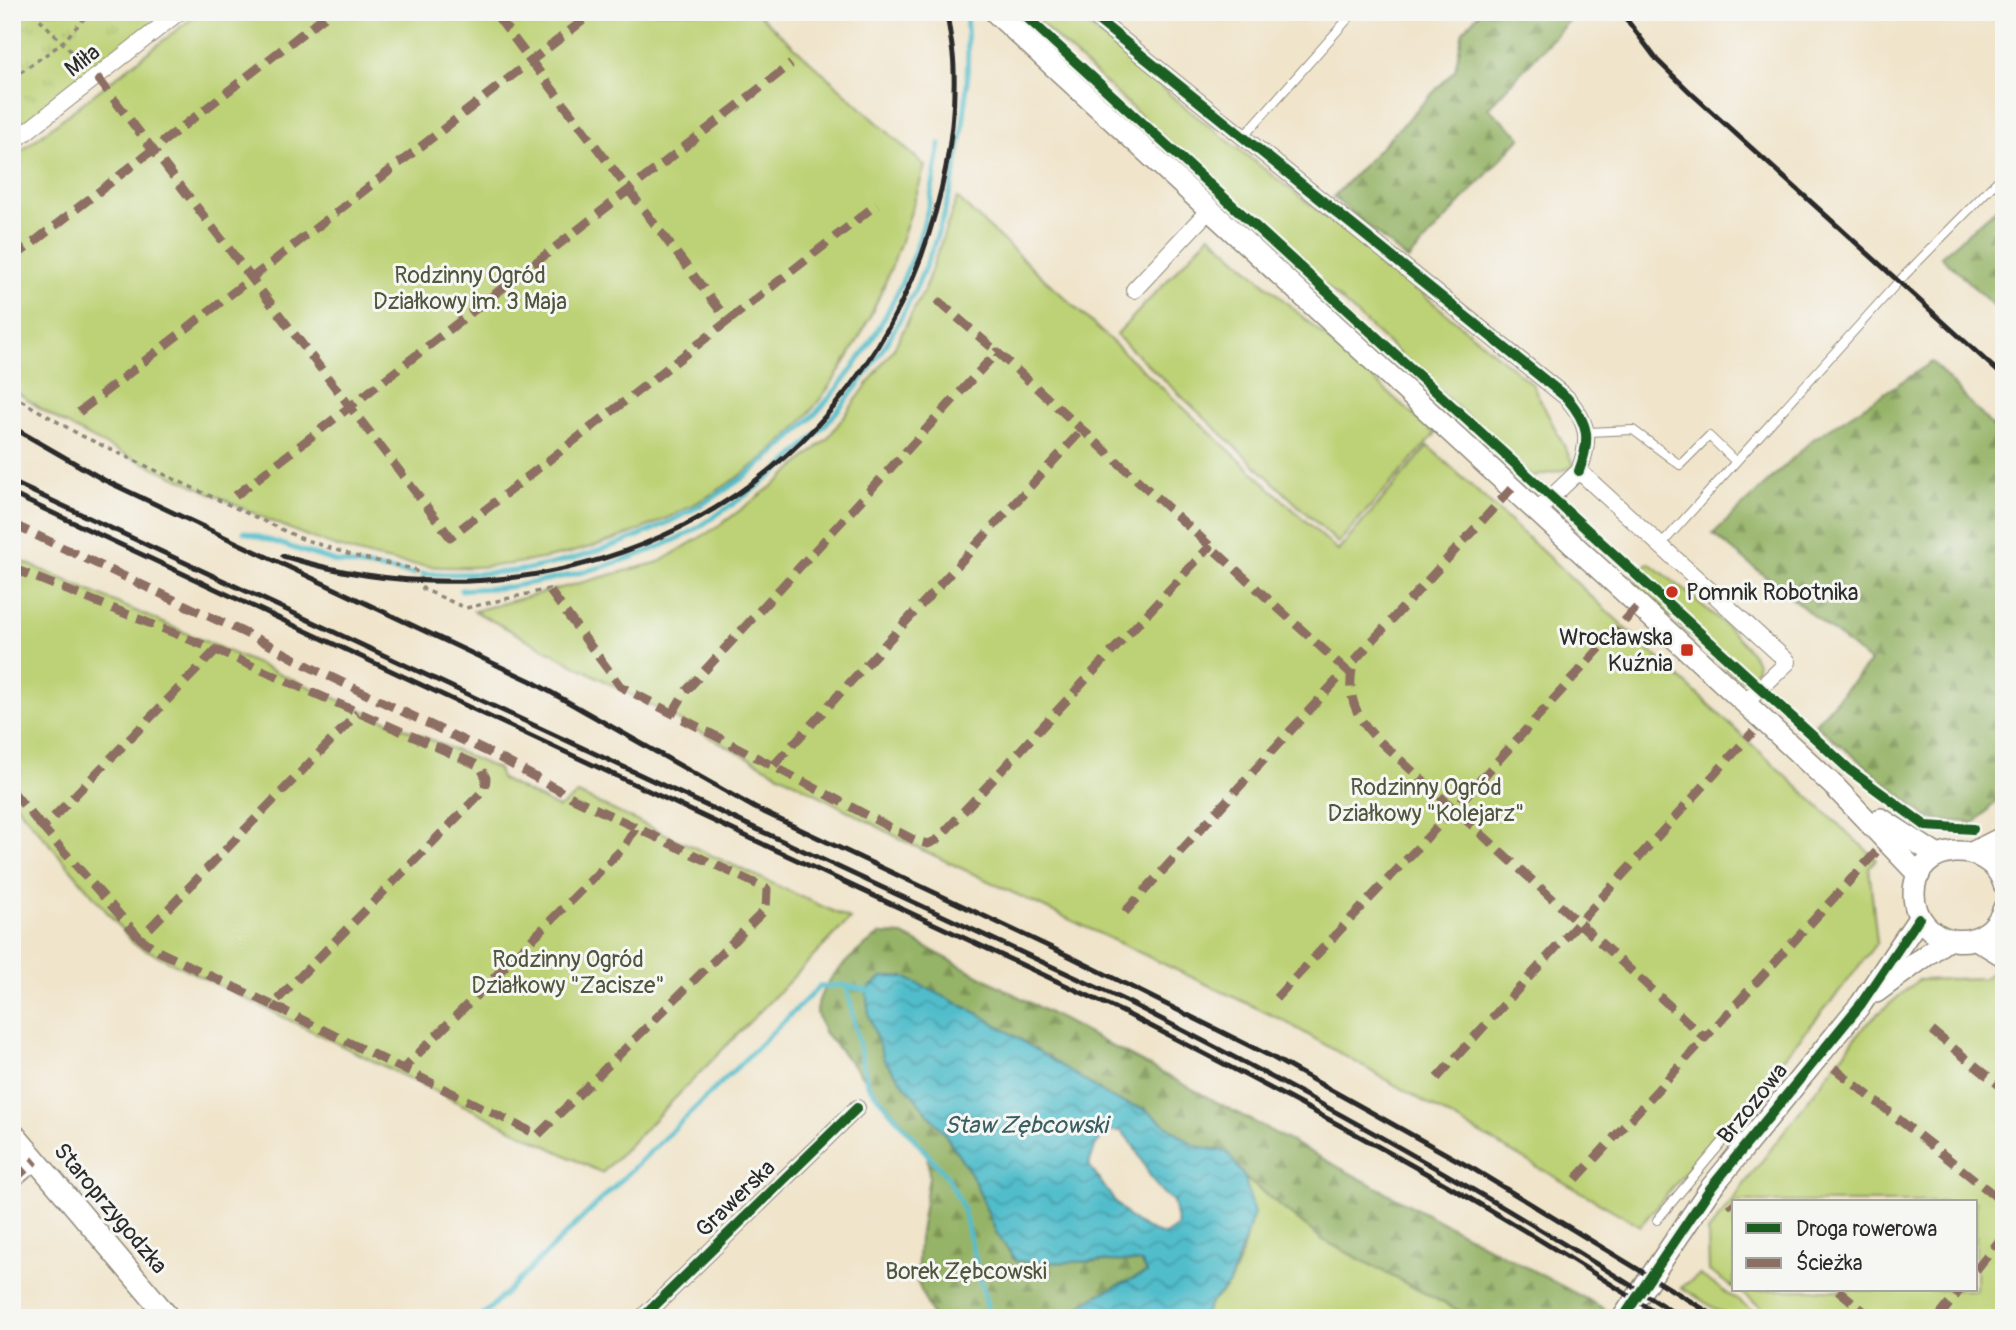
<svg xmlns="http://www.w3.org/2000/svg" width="2016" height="1330" font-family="Pangolin,sans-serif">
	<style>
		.green { fill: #bdd276; stroke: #747e50; stroke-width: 2 }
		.forest { fill: url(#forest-firs); stroke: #607049; stroke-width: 2 }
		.park { fill: url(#park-tufts); stroke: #747e50; stroke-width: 2 }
		.water { fill: url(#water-waves); stroke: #3e747b; stroke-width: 2; fill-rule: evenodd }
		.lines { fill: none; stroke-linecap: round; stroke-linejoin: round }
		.stream { stroke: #51bdcb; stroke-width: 5 }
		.lane-casing { stroke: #8e887a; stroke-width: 10 }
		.street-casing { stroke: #8e887a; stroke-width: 18 }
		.secondary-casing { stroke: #8e887a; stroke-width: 24 }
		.path { stroke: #8e887a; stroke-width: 3.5; stroke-dasharray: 5 5; stroke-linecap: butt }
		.lane { stroke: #fff; stroke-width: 8 }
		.street { stroke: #fff; stroke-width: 16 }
		.secondary { stroke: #fff; stroke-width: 21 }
		.rail { stroke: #2b2b2b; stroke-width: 5 }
		.quiet { stroke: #8d6e63; stroke-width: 9; stroke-dasharray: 18 9; stroke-linecap: butt }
		.cycleway-casing { stroke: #f6f6f2; stroke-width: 15 }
		.cycleway { stroke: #1b5e20; stroke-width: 10 }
		.poi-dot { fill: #c8321e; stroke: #f6f6f2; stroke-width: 2.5 }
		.labels { text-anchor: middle; stroke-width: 6; stroke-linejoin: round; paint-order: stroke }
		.street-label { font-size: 23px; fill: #2b2b2b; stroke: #f6f6f2 }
		.park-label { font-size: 23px; fill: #50553e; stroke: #f6f6f2 }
		.poi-label { font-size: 23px; fill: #2b2b2b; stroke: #f6f6f2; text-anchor: start }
		.water-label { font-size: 24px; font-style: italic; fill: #385e63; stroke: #f6f6f2 }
	</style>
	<defs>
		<pattern id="forest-firs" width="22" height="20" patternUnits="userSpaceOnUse" patternTransform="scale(1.75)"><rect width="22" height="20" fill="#96b467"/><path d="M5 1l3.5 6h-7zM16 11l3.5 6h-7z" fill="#7b9355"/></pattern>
		<pattern id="park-tufts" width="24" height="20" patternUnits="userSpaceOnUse" patternTransform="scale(1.75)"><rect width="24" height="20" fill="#bdd276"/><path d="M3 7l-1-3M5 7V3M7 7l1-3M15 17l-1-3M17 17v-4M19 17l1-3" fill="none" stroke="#a3b466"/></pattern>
		<pattern id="water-waves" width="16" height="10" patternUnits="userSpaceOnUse" patternTransform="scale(1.75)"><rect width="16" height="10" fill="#51bdcb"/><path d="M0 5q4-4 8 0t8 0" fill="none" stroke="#439aa5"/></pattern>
	</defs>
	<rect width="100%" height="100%" fill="#f6f6f2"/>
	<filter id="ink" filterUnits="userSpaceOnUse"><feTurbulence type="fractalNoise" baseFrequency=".0143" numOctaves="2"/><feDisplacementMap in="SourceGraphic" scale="14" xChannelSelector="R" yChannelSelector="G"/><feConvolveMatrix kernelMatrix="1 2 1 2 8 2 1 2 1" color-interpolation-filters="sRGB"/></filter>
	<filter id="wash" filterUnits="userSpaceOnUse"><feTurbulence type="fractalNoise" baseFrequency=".00686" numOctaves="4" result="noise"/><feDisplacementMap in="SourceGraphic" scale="28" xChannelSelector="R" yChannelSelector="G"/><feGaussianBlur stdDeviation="1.57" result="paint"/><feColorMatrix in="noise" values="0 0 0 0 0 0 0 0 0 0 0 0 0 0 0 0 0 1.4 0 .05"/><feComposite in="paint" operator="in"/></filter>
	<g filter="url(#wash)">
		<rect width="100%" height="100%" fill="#f0e4ca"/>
		<path class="green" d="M 200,12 L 756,12 L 925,166 C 901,248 873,328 821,398 C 734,516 540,588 396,562 C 325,549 267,519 202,489 C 157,468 108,449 66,424 C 47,414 30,401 12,389 L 12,158 Z
			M 1028,12 L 1072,12 L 1186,108 L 1375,255 L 1532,384 L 1575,467 L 1533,477 Z
			M 957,198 L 1338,551 L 1428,446 L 1876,859 L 1869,867 L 1877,942 L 1841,990 L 1640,1226 L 1282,1020 L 912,845 L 474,611 L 659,562 L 719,526 L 779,481 L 828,438 L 894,348 L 924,290 Z
			M 1210,235 L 1435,434 L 1338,543 L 1116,335 Z
			M 12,557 L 498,769 L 501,779 L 559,808 L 578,794 L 850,919 L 602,1173 L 134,944 L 12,800 Z
			M 1648,563 C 1666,573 1755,646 1757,664 C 1758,672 1751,676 1744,680 L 1735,677 L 1638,587 L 1636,577 Z
			M 1997,969 L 2004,974 L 2004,1318 L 1777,1318 L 1737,1290 L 1976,1290 L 1976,1202 L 1734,1202 L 1734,1288 L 1709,1271 L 1708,1232 L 1866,1024 L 1918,980 L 1984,978 Z
			M 1245,1178 L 1323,1240 L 1472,1318 L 1204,1318 L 1208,1306 L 1229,1284 L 1240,1259 L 1253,1214 Z
			M 1700,1275 L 1761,1316 L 1763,1318 L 1730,1318 L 1681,1287 Z"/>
		<path class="forest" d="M 1480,12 L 1577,12 L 1488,108 L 1521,137 L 1408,260 L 1333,197 L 1455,70 L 1463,31 Z
			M 2004,202 L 2004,316 L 1941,256 Z
			M 1932,362 L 2004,439 L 2004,793 L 1975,823 L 1929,819 L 1815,724 L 1870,662 L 1713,534 L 1812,440 Z
			M 881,934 L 903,935 L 1605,1309 L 1599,1318 L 1472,1318 L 1323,1240 L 1245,1178 L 1227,1152 L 1195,1146 L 1144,1109 L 1115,1100 L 983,1016 L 904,977 L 945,1134 L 972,1175 L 996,1232 L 1015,1261 C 1058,1266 1099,1258 1142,1262 L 1147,1273 C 1127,1281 1080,1299 1071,1318 L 933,1318 L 917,1281 L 919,1239 L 929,1176 L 927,1151 L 824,1032 C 822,1026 817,1017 817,1011 C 818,981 860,948 881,934 Z"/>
		<path class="park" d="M 12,12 L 172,12 L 12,136 Z"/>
		<path class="water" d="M 883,977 L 904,977 L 929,989 L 983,1016 L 1115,1100 L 1144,1109 L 1195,1146 L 1227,1152 L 1245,1178 L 1254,1214 L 1229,1284 L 1208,1306 L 1204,1318 L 1071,1318 C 1080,1299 1127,1281 1147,1273 L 1142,1263 C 1100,1257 1058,1266 1016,1261 L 996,1232 L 972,1175 L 945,1134 L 884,1060 L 869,1016 L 866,990 ZM 1107,1131 L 1121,1131 C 1143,1151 1146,1184 1173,1201 L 1178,1226 L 1165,1235 C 1124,1226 1113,1197 1089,1165 L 1095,1146 Z"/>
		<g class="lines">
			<path class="stream" d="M 244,532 L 336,562 L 414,574
				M 422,574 C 460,574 500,575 538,567 C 725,528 876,399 927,212 C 933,190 936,166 940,144
				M 461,590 C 476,588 493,589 508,587 C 566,578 628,563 681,537 C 699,529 714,516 730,506 C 892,399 981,205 966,12
				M 847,986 L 867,1084 L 948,1178 L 962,1206 L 990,1318
				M 480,1318 L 819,987 L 841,985 L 866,990"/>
		</g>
	</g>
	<g filter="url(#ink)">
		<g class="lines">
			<defs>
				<path id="lane" d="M 1244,136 L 1354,12
					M 1588,432 L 1633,430 L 1680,465 L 1709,436 L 1735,461
					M 1661,545 L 1899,281 L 2004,174
					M 1657,1220 L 1730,1133 L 1745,1144"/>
				<path id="street" d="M 1088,12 L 1567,398 C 1589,424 1591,439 1579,471
					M 12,143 L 179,12
					M 1134,290 L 1210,209
					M 1537,511 L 1579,471 L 1788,662 L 1745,703
					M 12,1181 L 36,1160
					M 642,1318 L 857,1108"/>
				<path id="secondary" d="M 995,12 L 1745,703 L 1836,788 L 1919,875
					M 1881,819 L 1938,856
					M 1974,852 L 2004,837
					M 2004,884 C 1990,838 1915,842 1914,893 C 1914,947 1987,959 2004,908
					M 1976,939 L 2004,956
					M 1876,992 L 1947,940
					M 12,1132 L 169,1318
					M 1623,1318 L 1710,1189 L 1861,1004 L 1919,918"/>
			</defs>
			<use href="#lane" class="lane-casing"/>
			<use href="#street" class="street-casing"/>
			<use href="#secondary" class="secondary-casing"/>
			<path class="path" d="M 33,12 L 85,66
				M 12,78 L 61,44 L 90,12
				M 12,395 L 80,435 L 300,538 L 354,556 L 414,569 L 420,576 L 423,589 L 466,608 L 549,589 L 550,591"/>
			<use href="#lane" class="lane"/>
			<use href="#street" class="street"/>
			<use href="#secondary" class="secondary"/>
			<path class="rail" d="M 1621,12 L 1657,60 L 1692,94 L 2004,377
				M 12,427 L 104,480 L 208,529
				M 12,482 L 1128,1002 C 1318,1099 1503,1202 1682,1318
				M 12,494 L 1123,1012 C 1304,1104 1484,1200 1654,1312
				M 199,525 L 531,681 L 755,808 L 1071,957 L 1270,1056 L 1475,1170 L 1718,1318
				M 283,556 C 546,637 822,520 921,257 C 943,196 956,135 954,70 C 954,51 949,31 947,12"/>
			<path class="quiet" d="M 97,77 L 450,537 L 728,321 L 494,12
				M 12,259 L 330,12
				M 937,300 L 997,352
				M 728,321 L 877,204
				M 79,412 L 594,12
				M 1512,488 L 1354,661 C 1346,691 1353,713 1374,736 L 1705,1038 L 1877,851
				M 235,496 L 791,64
				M 12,524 L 264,642 L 316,670 L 500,758 L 573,798 L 767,889 L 766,909 L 538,1135 L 403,1069 L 624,847 L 636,827
				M 12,568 L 216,650 L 480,766 L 486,778 L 485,789 L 272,1005 L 403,1069
				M 550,591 L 620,686 L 916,841 L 928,844 L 937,840 L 1211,545
				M 672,714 L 685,692 L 997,352 L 1346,670 L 1124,913
				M 774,765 L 1082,430
				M 12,791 L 43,828
				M 140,938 L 43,828 L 216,650
				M 1276,998 L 1455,808 L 1639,605
				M 272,1005 L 160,952 L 140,938 L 358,713
				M 1932,1031 L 2004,1089
				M 1834,1068 L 2004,1203
				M 1437,1078 L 1753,732
				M 1576,1179 L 1705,1038
				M 12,1181 L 36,1160
				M 1730,1202 L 1734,1206
				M 1976,1270 L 2004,1235
				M 1838,1290 L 1872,1318
				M 1938,1318 L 1960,1290"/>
			<defs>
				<path id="cycleway" d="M 1021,12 L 1851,771 L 1926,826 L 1973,829
					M 1088,12 L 1567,398 C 1589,424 1591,439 1579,471
					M 642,1318 L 857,1108
					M 1623,1318 L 1710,1189 L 1861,1004 L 1919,918"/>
			</defs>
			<use href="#cycleway" class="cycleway-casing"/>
			<use href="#cycleway" class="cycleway"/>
		</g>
	</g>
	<g class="poi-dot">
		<circle cx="1672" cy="592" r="7"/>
		<rect x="1680" y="643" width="14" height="14" rx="3.5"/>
	</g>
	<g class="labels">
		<g class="street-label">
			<text transform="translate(82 60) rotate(-38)" y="8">Miła</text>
			<text transform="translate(1752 1103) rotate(-51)" y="8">Brzozowa</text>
			<text transform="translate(735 1198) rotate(-44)" y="8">Grawerska</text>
			<text transform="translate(111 1208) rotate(50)" y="8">Staroprzygodzka</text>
		</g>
		<g class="park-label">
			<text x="470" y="283">Rodzinny Ogród<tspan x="470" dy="26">Działkowy im. 3 Maja</tspan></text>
			<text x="1426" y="795">Rodzinny Ogród<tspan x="1426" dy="26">Działkowy "Kolejarz"</tspan></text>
			<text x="568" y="967">Rodzinny Ogród<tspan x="568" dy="26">Działkowy "Zacisze"</tspan></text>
			<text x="966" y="1279">Borek Zębcowski</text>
		</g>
		<g class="poi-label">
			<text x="1686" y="600">Pomnik Robotnika</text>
			<text x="1673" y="645" text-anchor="end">Wrocławska<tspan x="1673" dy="26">Kuźnia</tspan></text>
		</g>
		<g class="water-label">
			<text x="1026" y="1133">Staw Zębcowski</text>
		</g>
	</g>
	<rect width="2016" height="1330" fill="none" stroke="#f6f6f2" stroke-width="42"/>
	<rect x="1732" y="1200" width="245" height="91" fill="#f6f6f2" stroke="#a5a5a2" stroke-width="2"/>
	<rect x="1746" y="1223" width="35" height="10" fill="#1b5e20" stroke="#a5a5a2" stroke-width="2"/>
	<text x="1796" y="1236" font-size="21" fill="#2b2b2b">Droga rowerowa</text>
	<rect x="1746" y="1258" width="35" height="10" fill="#8d6e63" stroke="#a5a5a2" stroke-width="2"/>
	<text x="1796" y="1270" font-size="21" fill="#2b2b2b">Ścieżka</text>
</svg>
